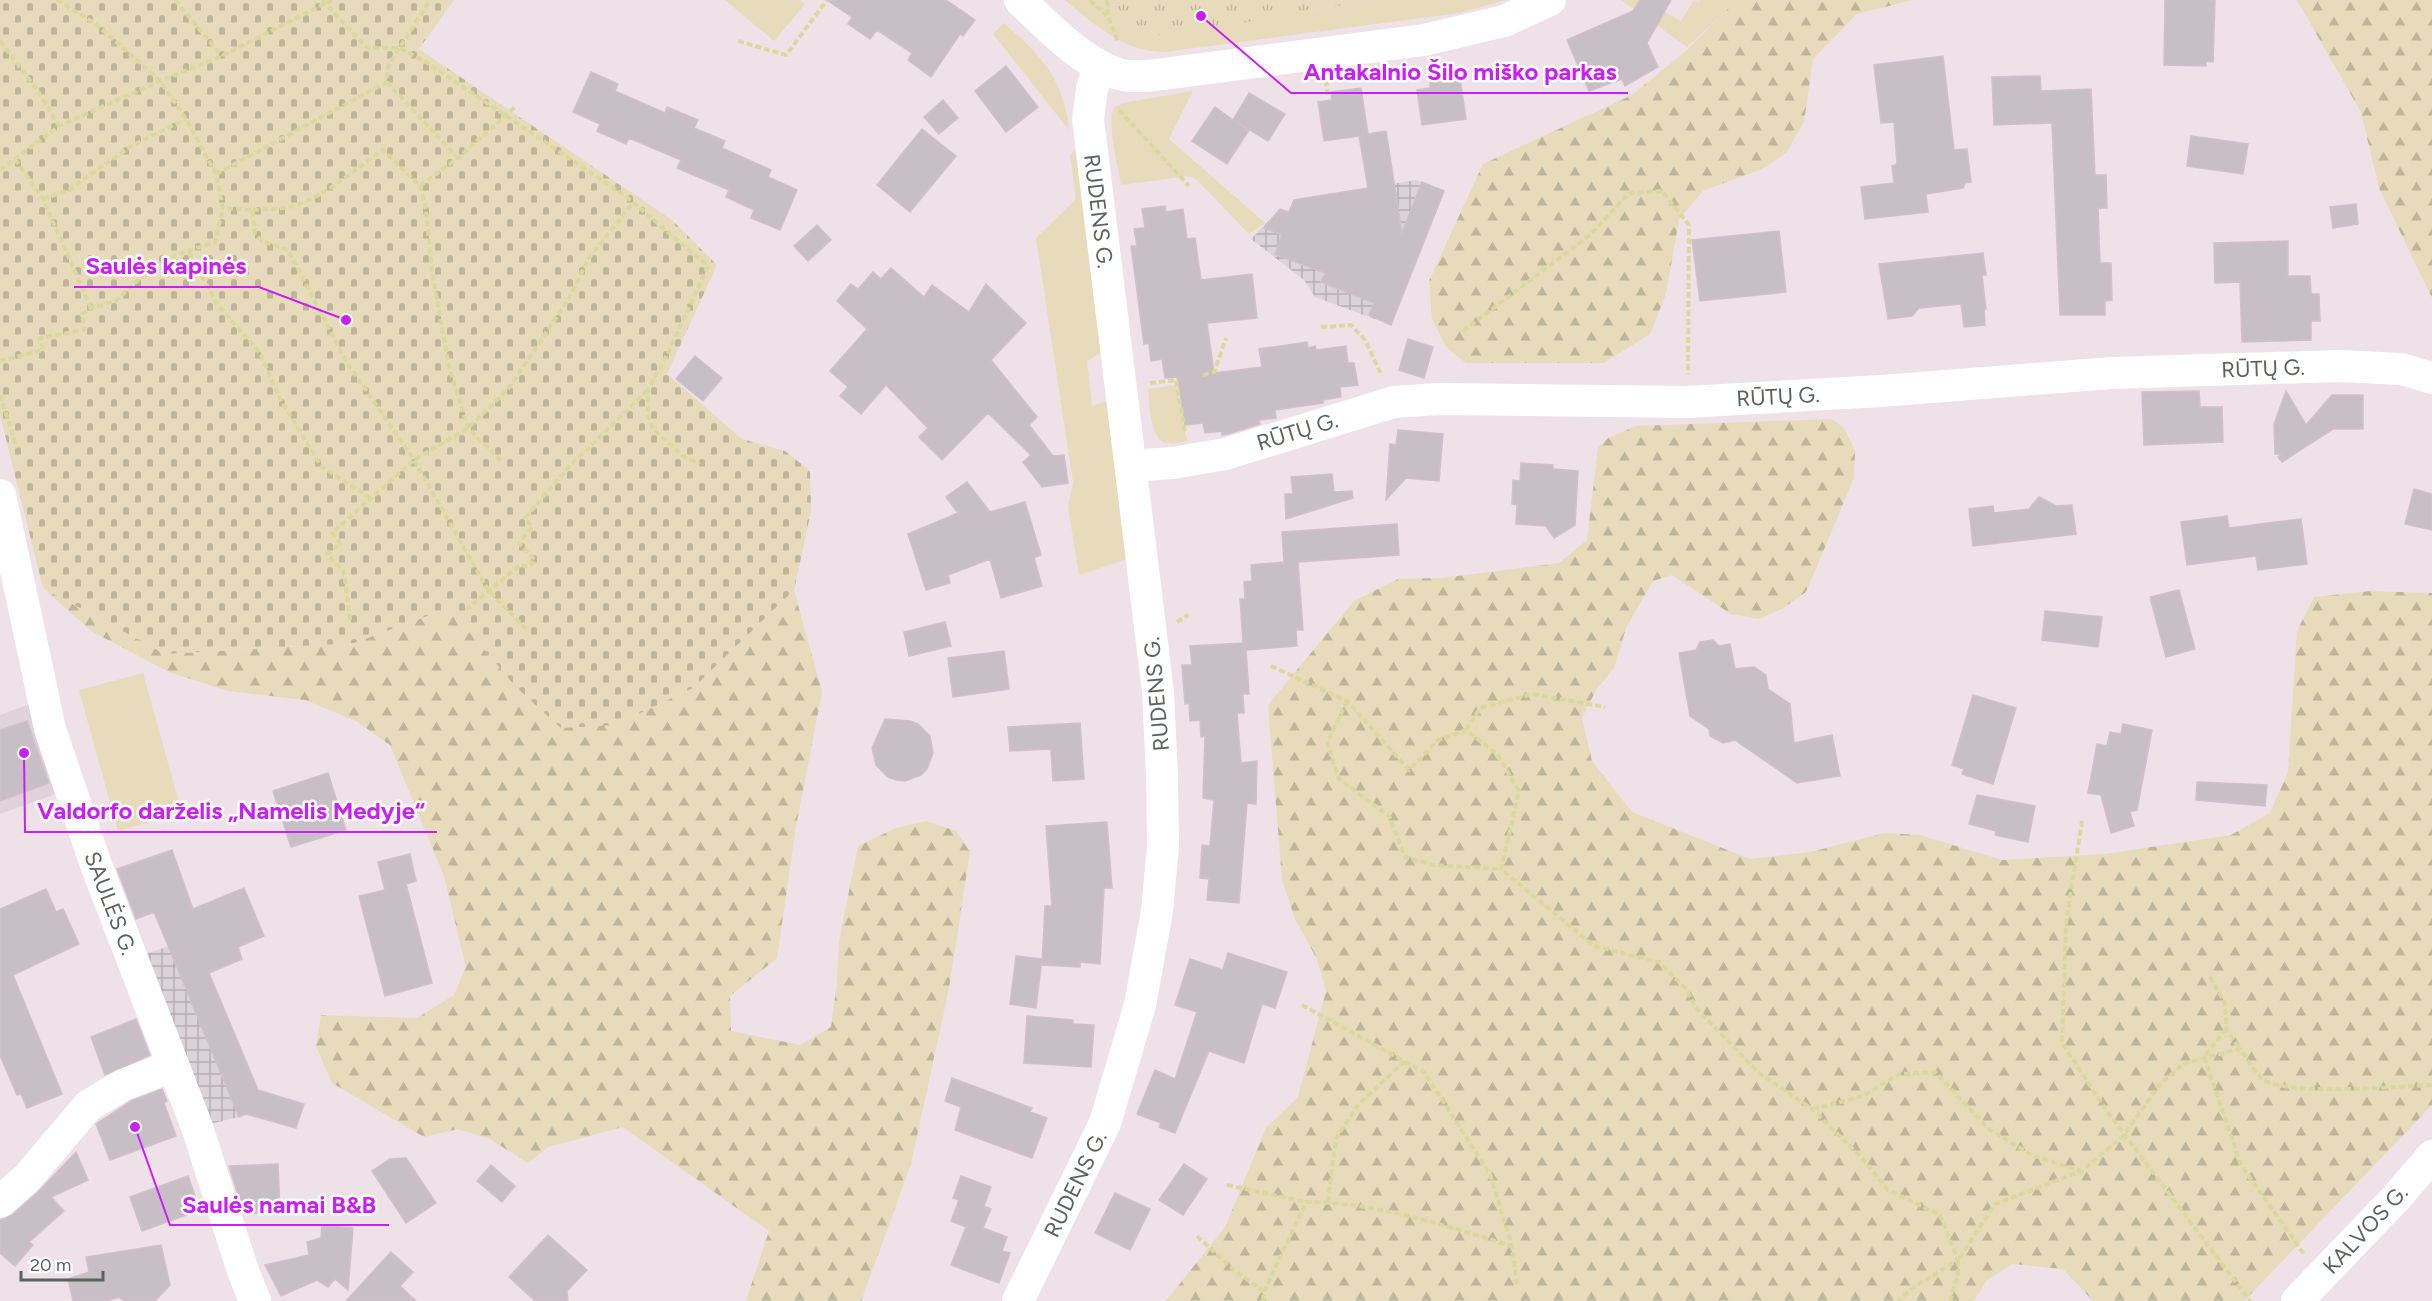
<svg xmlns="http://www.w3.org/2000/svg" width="2432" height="1301" font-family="Figtree,sans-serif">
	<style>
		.industrial { fill: url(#industrial-grid) }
		.education { fill: #e0d2d9 }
		.grass { fill: #e7dbbb }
		.forest { fill: url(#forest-firs) }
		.cemetery { fill: url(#cemetery-stones) }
		.park { fill: url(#park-tufts) }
		.building { fill: #c8bec5; stroke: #d3bfcb; stroke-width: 1.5 }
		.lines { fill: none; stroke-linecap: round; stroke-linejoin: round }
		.path { stroke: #dad99d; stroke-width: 4; stroke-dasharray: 6 3; stroke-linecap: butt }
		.minor { stroke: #fff; stroke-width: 32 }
		.labels { text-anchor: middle; stroke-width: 5; stroke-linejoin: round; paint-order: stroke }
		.street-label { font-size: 22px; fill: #59635c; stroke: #fff }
		.leader { fill: none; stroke: #c820f4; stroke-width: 2 }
		.callout-dot { fill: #c820f4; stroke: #fff; stroke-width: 2 }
		.callout-label { font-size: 24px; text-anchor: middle; font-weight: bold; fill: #c820f4; stroke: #fff; stroke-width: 5; stroke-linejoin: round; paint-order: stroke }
	</style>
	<defs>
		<pattern id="industrial-grid" width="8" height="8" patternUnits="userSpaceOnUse" patternTransform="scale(1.5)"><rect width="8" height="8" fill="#dcd3d8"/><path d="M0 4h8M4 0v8" fill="none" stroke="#b5afb2"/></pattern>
		<pattern id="forest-firs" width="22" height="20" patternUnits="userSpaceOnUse" patternTransform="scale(1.5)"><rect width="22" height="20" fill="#e7dbbb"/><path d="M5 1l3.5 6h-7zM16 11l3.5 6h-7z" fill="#beb59b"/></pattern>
		<pattern id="cemetery-stones" width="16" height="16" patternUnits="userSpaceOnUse" patternTransform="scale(1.5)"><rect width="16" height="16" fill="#e7dbbb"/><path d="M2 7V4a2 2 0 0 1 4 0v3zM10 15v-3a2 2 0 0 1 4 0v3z" fill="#beb59b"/></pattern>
		<pattern id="park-tufts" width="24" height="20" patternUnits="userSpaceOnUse" patternTransform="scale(1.5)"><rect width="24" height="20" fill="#e7dbbb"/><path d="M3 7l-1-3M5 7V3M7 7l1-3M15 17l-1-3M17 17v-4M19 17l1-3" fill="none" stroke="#beb59b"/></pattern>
	</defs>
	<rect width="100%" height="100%" fill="#eee1e7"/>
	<path class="industrial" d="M 1416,180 L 1444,191 L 1391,325 L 1315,297 L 1304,280 L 1251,239 L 1280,209 L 1289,212 L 1294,200 Z
		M 194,937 L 265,1106 L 239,1117 L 197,1127 L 132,959 Z"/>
	<path class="education" d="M 33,703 L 59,793 L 0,814 L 0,715 Z"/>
	<path class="grass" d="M 725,0 L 800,0 L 805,4 L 774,41 Z
		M 1065,0 L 1103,0 L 1147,34 L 1378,0 L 1507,0 L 1459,13 L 1164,52 C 1124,52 1094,24 1065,0 Z
		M 1621,0 L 1640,0 L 1638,3 L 1662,17 L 1665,12 L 1681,21 L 1694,0 L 1698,3 L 1700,0 L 1733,0 L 1727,10 L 1687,47 Z
		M 1004,23 C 1041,56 1064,79 1069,130 L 993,34 Z
		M 1193,91 L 1169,139 L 1265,223 L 1249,234 L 1197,180 L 1189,176 L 1121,185 C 1119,170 1106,119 1114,108 C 1115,107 1121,104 1122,103 Z
		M 1075,150 L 1106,350 L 1087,361 L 1092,406 L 1110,400 L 1127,559 L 1079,575 L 1068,507 L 1073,482 L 1036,238 L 1076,199 L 1070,155 Z
		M 1176,385 L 1187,441 C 1181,442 1173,444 1168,443 C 1149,442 1150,403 1148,389 Z
		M 143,673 L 182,813 L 118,831 L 79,690 Z"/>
	<path class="forest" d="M 1733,0 L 1913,0 L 1857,14 L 1813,59 L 1804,122 L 1786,153 L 1762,169 L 1703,191 L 1679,219 L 1666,294 L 1650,334 L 1604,363 L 1466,363 L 1446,347 L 1432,319 L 1429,281 L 1483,164 L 1632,95 L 1686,51 L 1727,10 Z
		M 2297,0 L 2432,0 L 2432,298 L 2379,188 L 2361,112 Z
		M 1832,419 L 1844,428 L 1855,451 L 1854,478 L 1806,592 L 1782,609 L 1758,619 L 1731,614 L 1672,575 L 1653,581 L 1626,628 L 1614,668 L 1596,690 L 1582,718 L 1592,761 L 1632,812 L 1750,859 L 1811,852 L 1884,833 L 1920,835 L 2002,860 L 2105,854 L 2231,835 L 2270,813 L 2288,772 L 2297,631 L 2314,597 L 2371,591 L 2432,593 L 2432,1105 L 2244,1301 L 2093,1301 L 2063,1269 L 2013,1264 L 1987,1280 L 1974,1301 L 1166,1301 L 1225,1227 L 1266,1128 L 1298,1097 L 1326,991 L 1317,959 L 1295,919 L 1282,880 L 1268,705 L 1354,601 L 1398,579 L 1442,578 L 1559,563 L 1587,540 L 1598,448 L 1608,438 L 1636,426 Z
		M 43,588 L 165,654 L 354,643 L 449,608 L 515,686 L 693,688 L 794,590 L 822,692 L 796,826 L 777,958 L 730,996 L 731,1031 L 800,1045 L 831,1027 L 837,983 L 839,941 L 858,846 L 896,828 L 926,821 L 956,831 L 970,852 L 949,988 L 911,1164 L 861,1301 L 746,1301 L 769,1231 L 623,1127 L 548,1147 L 528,1163 L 490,1139 L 458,1129 L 424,1137 L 332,1083 L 316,1046 L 321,1015 L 417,1018 L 454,995 L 466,967 L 444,876 L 390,745 L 356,721 L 305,700 L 228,691 L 169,672 L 91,631 Z"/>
	<path class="cemetery" d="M 0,0 L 454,0 L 419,49 L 672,220 L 717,265 L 667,374 L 742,439 L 785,451 L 810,471 L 811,511 L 794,590 L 693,688 L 615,725 L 561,728 L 515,686 L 449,608 L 354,643 L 165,654 L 43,588 L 0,415 Z"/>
	<path class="park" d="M 1103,0 L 1378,0 L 1310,10 L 1173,36 L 1147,34 Z"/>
	<path class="building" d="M 827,0 L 946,0 L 975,20 L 963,36 L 960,34 L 931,77 L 908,60 L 912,53 L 877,30 L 870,39 L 848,24 L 852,17 Z
		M 1640,0 L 1671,0 L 1647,43 L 1658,67 L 1625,86 L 1622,79 L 1589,91 L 1567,40 L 1633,11 Z
		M 2165,0 L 2215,0 L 2213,62 L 2206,61 L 2206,66 L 2164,65 Z
		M 1943,56 L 1954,150 L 1967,149 L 1971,182 L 1965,183 L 1963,188 L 1926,194 L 1928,212 L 1865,219 L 1861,187 L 1894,183 L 1892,166 L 1897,164 L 1894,122 L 1881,123 L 1874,65 Z
		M 1006,66 L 1038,107 L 1006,132 L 975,91 Z
		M 591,72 L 618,84 L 615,91 L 665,113 L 667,107 L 698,120 L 694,128 L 725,141 L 722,148 L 771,170 L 768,177 L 797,190 L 780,230 L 751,218 L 754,210 L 726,197 L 729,190 L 677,168 L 681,160 L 629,138 L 626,144 L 597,131 L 600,124 L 573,112 Z
		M 2040,76 L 2041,91 L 2091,89 L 2095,175 L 2106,175 L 2107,208 L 2098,208 L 2100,263 L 2111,263 L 2112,300 L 2105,301 L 2105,315 L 2060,315 L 2052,123 L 1994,125 L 1992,77 Z
		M 1460,78 L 1466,119 L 1422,125 L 1417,90 L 1430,88 L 1430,82 Z
		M 1361,88 L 1368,134 L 1386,131 L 1402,233 L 1422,182 L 1444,191 L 1391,325 L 1369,315 L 1374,303 L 1321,282 L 1325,273 L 1275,254 L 1282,235 L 1264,228 L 1280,209 L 1289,212 L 1294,200 L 1368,188 L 1359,136 L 1324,141 L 1318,102 L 1332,100 L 1331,92 Z
		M 1249,93 L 1285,114 L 1268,141 L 1235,121 L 1249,130 L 1227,164 L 1192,141 L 1215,107 L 1233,120 Z
		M 943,100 L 958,118 L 939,134 L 924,117 Z
		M 922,129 L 956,156 L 910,212 L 877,185 Z
		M 2191,136 L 2248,144 L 2243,174 L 2187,166 Z
		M 2356,204 L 2358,224 L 2333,228 L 2330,207 Z
		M 1165,206 L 1166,212 L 1183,209 L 1187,239 L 1195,238 L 1201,280 L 1252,274 L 1257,318 L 1207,323 L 1214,373 L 1262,367 L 1259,349 L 1307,342 L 1308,348 L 1315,346 L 1316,350 L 1346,346 L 1348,363 L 1354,363 L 1358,385 L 1340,387 L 1341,397 L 1323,400 L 1323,403 L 1275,410 L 1276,418 L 1259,420 L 1260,424 L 1228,434 L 1222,435 L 1222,431 L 1205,433 L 1203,423 L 1185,425 L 1177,377 L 1165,378 L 1162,359 L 1151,361 L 1149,343 L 1144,344 L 1131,246 L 1137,246 L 1134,229 L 1145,228 L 1142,209 Z
		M 817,225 L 831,240 L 808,261 L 794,246 Z
		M 1779,231 L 1786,292 L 1700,301 L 1692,240 Z
		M 2288,241 L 2288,276 L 2310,276 L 2311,294 L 2319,294 L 2320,321 L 2311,321 L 2311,340 L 2242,342 L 2240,282 L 2215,283 L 2214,243 Z
		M 1983,253 L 1986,275 L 1982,275 L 1986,309 L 1984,309 L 1985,325 L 1964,327 L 1961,304 L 1919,308 L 1912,316 L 1888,319 L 1879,264 Z
		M 891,268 L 924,297 L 932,285 L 969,312 L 986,284 L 1026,323 L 991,360 L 1037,417 L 1029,425 L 1053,456 L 1064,455 L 1068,483 L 1042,487 L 1023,462 L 1031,455 L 988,413 L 942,460 L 919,437 L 928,428 L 886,385 L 861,414 L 840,396 L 848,387 L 830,371 L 867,329 L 837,301 L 851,284 L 858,289 L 873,272 L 881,279 Z
		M 1408,339 L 1433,347 L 1424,378 L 1399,370 Z
		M 695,356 L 722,378 L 703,401 L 676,379 Z
		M 2199,391 L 2200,407 L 2222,407 L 2223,442 L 2144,445 L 2142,392 Z
		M 2286,391 L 2306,425 L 2332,395 L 2363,395 L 2363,429 L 2333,429 L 2282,462 L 2278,457 L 2281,454 L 2275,454 L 2274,424 Z
		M 1398,430 L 1443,434 L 1439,481 L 1406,478 L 1386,500 L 1390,444 L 1396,445 Z
		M 1521,463 L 1553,465 L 1553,469 L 1578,471 L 1575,525 L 1554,538 L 1546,526 L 1516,524 L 1517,505 L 1512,504 L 1513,480 L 1520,481 Z
		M 1332,474 L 1334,492 L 1352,491 L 1353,498 L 1286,519 L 1285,494 L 1293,494 L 1291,477 Z
		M 967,482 L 990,512 L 1025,502 L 1041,555 L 1034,558 L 1042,586 L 1001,598 L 990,559 L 948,575 L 950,583 L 926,590 L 908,534 L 958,513 L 946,497 Z
		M 2414,489 L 2432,494 L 2432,530 L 2405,524 Z
		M 2039,497 L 2056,506 L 2072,505 L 2076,534 L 1973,546 L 1969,509 L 1993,506 L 1994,513 L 2029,509 Z
		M 2227,516 L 2229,528 L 2301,519 L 2307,564 L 2258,570 L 2256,556 L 2187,565 L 2181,522 Z
		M 1397,524 L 1399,555 L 1298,562 L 1303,630 L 1296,630 L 1297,646 L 1246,650 L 1249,694 L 1243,694 L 1244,713 L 1237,713 L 1241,763 L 1257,761 L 1256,804 L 1247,803 L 1239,903 L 1207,900 L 1209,879 L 1200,878 L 1202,845 L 1210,846 L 1214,800 L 1203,798 L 1205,736 L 1201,737 L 1200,720 L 1190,721 L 1189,703 L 1185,704 L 1182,665 L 1192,665 L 1190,646 L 1243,643 L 1240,599 L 1245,599 L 1244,582 L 1252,581 L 1251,565 L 1284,562 L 1282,532 Z
		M 2179,590 L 2195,649 L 2166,657 L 2150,597 Z
		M 2045,611 L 2102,617 L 2098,647 L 2042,640 Z
		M 945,622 L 951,646 L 909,656 L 904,632 Z
		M 1713,640 L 1719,646 L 1730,644 L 1735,669 L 1754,667 L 1766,675 L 1768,689 L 1790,704 L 1794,743 L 1832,735 L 1840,776 L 1797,783 L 1735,740 L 1723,743 L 1710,736 L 1709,729 L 1690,716 L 1679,653 L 1696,650 L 1700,642 Z
		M 1004,651 L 1009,689 L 953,697 L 948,658 Z
		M 1973,695 L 2016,708 L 1993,784 L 1962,774 L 1964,769 L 1952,765 Z
		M 885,719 L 910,721 L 918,724 L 930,736 L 933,753 L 927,769 L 921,775 L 905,781 L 896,780 L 888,777 L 876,765 L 872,748 Z
		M 27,721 L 49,783 L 0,801 L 0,730 Z
		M 1080,723 L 1084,779 L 1053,781 L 1051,749 L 1010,751 L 1008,727 Z
		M 2123,724 L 2152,730 L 2137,810 L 2130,812 L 2134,826 L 2111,833 L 2101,795 L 2088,793 L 2097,744 L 2107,746 L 2110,732 L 2121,734 Z
		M 328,773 L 346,830 L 291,847 L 273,791 Z
		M 2197,782 L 2267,785 L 2265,806 L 2196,800 Z
		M 1977,795 L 2035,806 L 2028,842 L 1995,835 L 1996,831 L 1969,824 Z
		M 1107,822 L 1112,888 L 1104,888 L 1100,964 L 1080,962 L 1080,967 L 1042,965 L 1045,906 L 1052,906 L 1046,826 Z
		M 172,850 L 193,909 L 244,888 L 264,936 L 238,947 L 242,959 L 209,973 L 258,1090 L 304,1104 L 296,1128 L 246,1114 L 239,1117 L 154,912 L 136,919 L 117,869 Z
		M 410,854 L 416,881 L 406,884 L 432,983 L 385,996 L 359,896 L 385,890 L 378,862 Z
		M 46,889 L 56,912 L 63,909 L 79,944 L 13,975 L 62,1094 L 27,1108 L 21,1094 L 17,1095 L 0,1055 L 0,909 Z
		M 1228,953 L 1287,972 L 1275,1008 L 1262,1004 L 1244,1063 L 1209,1051 L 1175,1133 L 1159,1127 L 1161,1123 L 1137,1114 L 1155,1070 L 1175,1079 L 1197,1012 L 1175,1005 L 1190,959 L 1223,970 Z
		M 1016,956 L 1042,959 L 1036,1008 L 1010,1004 Z
		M 1027,1016 L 1073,1020 L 1073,1024 L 1094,1025 L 1091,1067 L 1024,1063 Z
		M 136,1019 L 150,1055 L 105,1075 L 91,1037 Z
		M 952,1078 L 1032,1108 L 1030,1112 L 1047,1118 L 1032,1158 L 955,1130 L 961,1107 L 945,1101 Z
		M 162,1089 L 167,1101 L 164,1103 L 176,1136 L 110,1160 L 96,1124 L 131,1101 Z
		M 76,1152 L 88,1180 L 51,1197 L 64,1211 L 29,1242 L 33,1245 L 15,1266 L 0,1253 L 0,1220 L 12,1215 L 39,1191 Z
		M 406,1158 L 436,1203 L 406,1223 L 372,1171 L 390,1159 Z
		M 278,1164 L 280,1212 L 244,1214 L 229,1166 Z
		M 1184,1164 L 1207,1179 L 1183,1215 L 1159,1200 Z
		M 491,1165 L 515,1186 L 502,1202 L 477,1181 Z
		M 188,1176 L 200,1210 L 142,1231 L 130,1197 Z
		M 961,1176 L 991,1187 L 984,1206 L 991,1209 L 983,1228 L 1007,1237 L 1002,1251 L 1010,1253 L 999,1283 L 951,1265 L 966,1227 L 951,1221 L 959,1200 L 953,1198 Z
		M 1115,1193 L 1150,1209 L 1130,1250 L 1095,1233 Z
		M 322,1225 L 353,1228 L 348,1290 L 335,1279 L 328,1287 L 317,1280 L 281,1296 L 265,1265 L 309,1255 L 307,1242 L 321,1238 Z
		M 548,1235 L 587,1270 L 567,1291 L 568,1301 L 535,1301 L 509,1277 Z
		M 161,1245 L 170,1285 L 155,1301 L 124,1301 L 119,1297 L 107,1301 L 73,1301 L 68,1279 L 89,1272 L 86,1257 Z
		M 391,1252 L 413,1272 L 400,1286 L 416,1301 L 346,1301 Z"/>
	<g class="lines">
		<path class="path" d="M 57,0 L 96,24 L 160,81 L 186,119 L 216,174 L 223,208 L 253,210 L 255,234 L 262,241 L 288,250 L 346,361 L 414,460 L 488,590 L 526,629
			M 175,0 L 222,56
			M 322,0 L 367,48 L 399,48 L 426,62 L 628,198 L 708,266 L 667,355 L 648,390 L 648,416 L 653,429 L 683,456 L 700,464
			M 1090,0 L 1107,16
			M 1107,0 L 1108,16 L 1118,42
			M 0,41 L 38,91 L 59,126
			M 738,41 L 786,55 L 827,0
			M 1326,80 L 1328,97
			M 387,82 L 458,158
			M 1119,110 L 1189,186
			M 15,159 L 43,199 L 91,308
			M 0,170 L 59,126 L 160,81 L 222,56 L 332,0
			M 216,174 L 387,82 L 388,66 L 430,0
			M 420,186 L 458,158 L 516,106
			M 43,199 L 69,190 L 131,146 L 186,119
			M 253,210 C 268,209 284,210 299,204 C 329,193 357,168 383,150 L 420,186 L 426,210 L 432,272 L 449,366 L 468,428 L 502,462
			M 189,252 L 217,304 L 260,353 L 280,399 L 321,466 L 372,499
			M 1321,327 L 1351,325 L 1365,340 L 1382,376
			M 1463,331 L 1591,234 L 1629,193 L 1662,191 L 1689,225 L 1688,374
			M 0,361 L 43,350 L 40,338 L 84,330 L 82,314 L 91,308 L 116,301 L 152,267 L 179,254 L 215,242 L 223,208
			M 1203,375 L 1214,372 L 1226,338
			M 1150,383 L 1176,380 L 1185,432
			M 0,395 L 17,448
			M 466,610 L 520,565 L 529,567 L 535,560 L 519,543 L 532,527 L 525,518 L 569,467 L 648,390
			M 350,620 L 344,572 L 327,554 L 341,544 L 332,533 L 414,460 L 468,428 L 509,388 L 568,300 L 589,258 L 633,203
			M 1177,622 L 1188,615
			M 1271,666 L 1347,701 L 1409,770 L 1438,740 L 1466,730 L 1497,754 L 1519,791 L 1501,869 L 1594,946 L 1659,962 L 1686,989 L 1695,1007 L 1759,1073 L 1812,1109 L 1861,1157 L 1888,1190 L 1940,1215 L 1958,1260 L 1911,1289 L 1898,1301
			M 1347,701 L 1327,743 L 1339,779 L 1389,816 L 1405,857 L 1433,865 L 1501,869
			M 1466,730 L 1480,708 L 1532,694 L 1605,707
			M 2082,821 L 2066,923 L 2062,1043 L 2106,1110 L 2250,1301
			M 2210,977 L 2225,1003 L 2226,1029 L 2240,1049
			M 1302,1005 L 1424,1072 L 1490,1174 L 1512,1246 L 1517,1287
			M 2226,1029 L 2204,1057 L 2241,1165 L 2304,1254
			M 1813,1109 L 1863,1096 L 1899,1074 L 1935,1072 L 1990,1130 L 2032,1155 L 2081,1171
			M 1227,1185 L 1306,1202
			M 1328,1202 L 1336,1138 L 1359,1104 L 1405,1061
			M 1197,1236 L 1229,1266 L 1264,1292
			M 1263,1301 L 1264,1292 L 1306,1202 C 1377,1202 1445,1226 1512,1246
			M 1950,1301 L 1958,1274 L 1958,1260 L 1995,1204 L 2082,1171 L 2124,1135 L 2159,1085 L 2184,1063 L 2240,1049 C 2247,1058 2254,1072 2263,1079 C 2287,1097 2398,1086 2432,1085"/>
		<path class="minor" d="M 1020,0 C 1047,26 1090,71 1128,76 C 1135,76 1141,76 1148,76 L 1424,40 L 1504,21 L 1550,0
			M 1131,466 L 1173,463 L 1225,454 L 1394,402 L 1439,399 L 1687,402 L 1881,391 L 2111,373 L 2341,366 L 2401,369 L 2432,378
			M 0,495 L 50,729 L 96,865 L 197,1127 L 243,1271 L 255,1301
			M 0,1202 L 27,1178 L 88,1106 L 123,1085 L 173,1066
			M 1018,1301 L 1105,1123 L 1140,1005 L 1157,911 L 1163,846 L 1162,776 L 1158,692 L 1088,119 L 1092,89 L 1099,66
			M 2297,1301 L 2396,1198 L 2432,1156"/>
	</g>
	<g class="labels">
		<g class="street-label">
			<text transform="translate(1099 211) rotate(83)" y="8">RUDENS G.</text>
			<text transform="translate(2263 368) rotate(-2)" y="8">RŪTŲ G.</text>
			<text transform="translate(1778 396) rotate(-3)" y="8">RŪTŲ G.</text>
			<text transform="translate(1297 431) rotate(-17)" y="8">RŪTŲ G.</text>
			<text transform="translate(1156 694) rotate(-95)" y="8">RUDENS G.</text>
			<text transform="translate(111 903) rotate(69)" y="8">SAULĖS G.</text>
			<text transform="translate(1075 1184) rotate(-64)" y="8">RUDENS G.</text>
			<text transform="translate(2365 1229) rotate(-47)" y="8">KALVOS G.</text>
		</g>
	</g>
	<path class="leader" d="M1201 16L1291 93H1628M346 320L259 287H74M24 753L25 832H437M135 1127L170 1225H389"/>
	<g class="callout-dot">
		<circle cx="1201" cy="16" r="6"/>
		<circle cx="346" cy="320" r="6"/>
		<circle cx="24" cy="753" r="6"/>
		<circle cx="135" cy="1127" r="6"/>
	</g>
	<g class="callout-label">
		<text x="1460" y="80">Antakalnio Šilo miško parkas</text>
		<text x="166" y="274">Saulės kapinės</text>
		<text x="231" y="819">Valdorfo darželis „Namelis Medyje“</text>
		<text x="279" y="1213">Saulės namai B&amp;B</text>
	</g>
	<path d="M21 1271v9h82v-9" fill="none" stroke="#59635c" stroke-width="3"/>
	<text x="30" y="1271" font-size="18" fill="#59635c" stroke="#ffffff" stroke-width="4.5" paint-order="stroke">20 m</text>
</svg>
